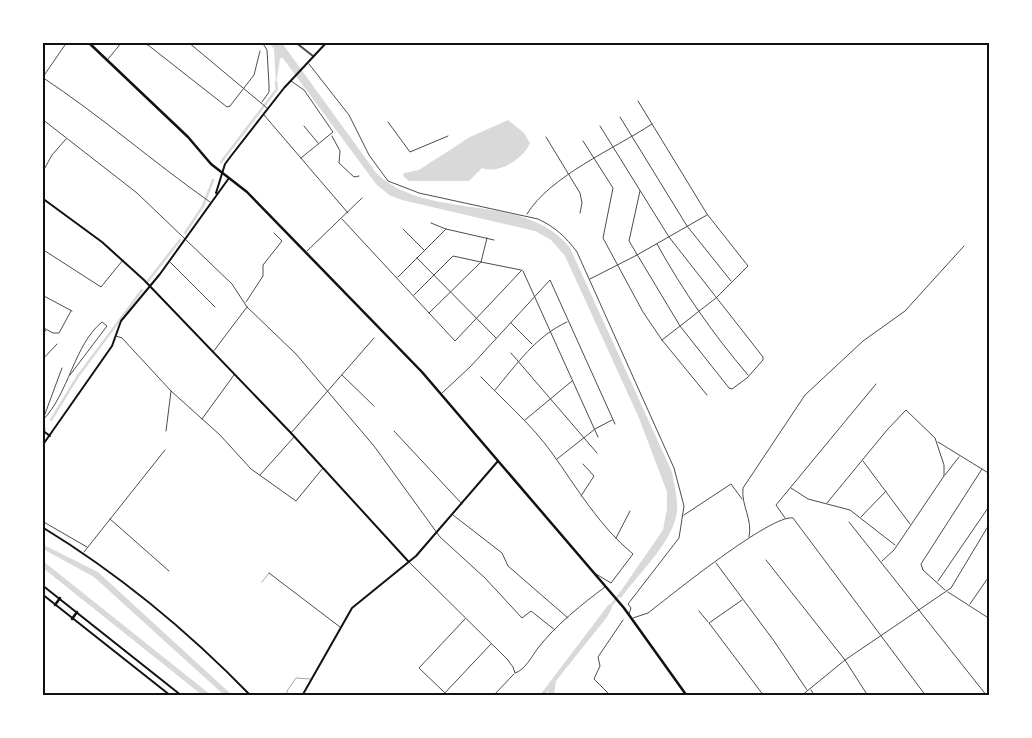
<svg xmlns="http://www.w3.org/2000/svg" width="1032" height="738" font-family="'Exo 2',sans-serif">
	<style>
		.water { fill: #d9d9d9 }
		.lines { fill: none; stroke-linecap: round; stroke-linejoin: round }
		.canal { stroke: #d9d9d9; stroke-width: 2.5 }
		.service { stroke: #4c4c4c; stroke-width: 0.5 }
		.minor { stroke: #4c4c4c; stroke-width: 1 }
		.tertiary { stroke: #4c4c4c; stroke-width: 2 }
		.secondary { stroke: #111; stroke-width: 2 }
		.primary { stroke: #111; stroke-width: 2.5 }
		.neatline { fill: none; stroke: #111; stroke-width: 2 }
	</style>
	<rect width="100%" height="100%" fill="#fff"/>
	<path class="water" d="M 269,43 L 282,43 L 377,174 C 428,222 525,191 570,248 L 672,472 C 674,485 678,498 677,511 C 674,541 638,574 621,598 L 618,595 L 663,530 L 667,509 L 667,492 L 639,418 L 565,256 L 551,240 L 535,231 L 402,200 L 389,195 L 376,184 L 282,57 L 280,59 L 276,84 L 274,49 Z
		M 508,120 L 524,133 L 530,143 C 524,158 499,175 482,168 L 469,181 L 409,181 L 403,176 L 404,173 L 419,170 L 470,137 Z
		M 42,544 L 98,572 L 232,695 L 224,695 L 94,577 L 43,549 Z
		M 43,561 L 211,695 L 202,695 L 43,568 Z
		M 609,604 L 612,608 L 607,617 L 556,681 L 554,695 L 549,695 L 548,691 L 545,695 L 540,695 Z"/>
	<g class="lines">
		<path class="canal" d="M 221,162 L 277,89 L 276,82
			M 185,233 L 203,206 L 213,180
			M 148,281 L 180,240
			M 51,420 L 78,376 L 142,290
			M 42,433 L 45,429
			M 610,607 L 620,594"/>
		<path class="service" d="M 262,582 L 269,573
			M 287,696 L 287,691 L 296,678 L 310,679"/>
		<path class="minor" d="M 137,42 L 148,45 L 227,107 L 230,106 L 254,75 L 260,51
			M 188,42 L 267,108
			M 262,42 L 267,50 L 269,85 L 269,92 L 262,102
			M 108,59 L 122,42
			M 309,64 L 349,115 L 369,155 L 388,181 L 419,193 L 538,219 C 555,227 566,237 577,252 L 674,468 L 684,506 L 679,538 L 628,604 L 631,608 L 629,614
			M 42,77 C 101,116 153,162 210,202
			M 43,77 L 67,42
			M 291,81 L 304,90 L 333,132 L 301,158
			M 638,101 L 707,214 L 748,266 L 716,298 L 662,340
			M 264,115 L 348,213
			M 620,117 L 687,226 L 731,281
			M 42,119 L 137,193 L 232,284 L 247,307 L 296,354 L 374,446 L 440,537 L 485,578 L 522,618 L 531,611 L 555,630
			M 388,122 L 410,152 L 448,136
			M 304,126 L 318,143
			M 600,126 L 669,237 L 763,357 L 763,360 L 747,378 L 732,389 L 729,388 L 680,326 L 629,241 L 640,191
			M 332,136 L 340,151 L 339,163 L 354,177 L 359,176
			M 546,137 L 580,193 L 582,203 L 580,213
			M 583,141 L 613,188 L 603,238 L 643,312 L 662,340 L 707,395
			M 42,173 L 52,155 L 66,139
			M 527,214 C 550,176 614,149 652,124
			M 342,219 L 455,341 L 522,270
			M 431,223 L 446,229 L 494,240
			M 403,229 L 424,250
			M 487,238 L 481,262 L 521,270
			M 657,244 C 683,291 713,334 748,375
			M 42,249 L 101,287 L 123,260
			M 307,251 L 362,198
			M 417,258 L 496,338
			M 170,262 L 215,307
			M 523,271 L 598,437
			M 398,277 L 446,229
			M 590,279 L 637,255 L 707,215
			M 42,295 L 72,311
			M 414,295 L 453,256 L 481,262 L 429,313
			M 246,302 L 263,276 L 263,265 L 282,241 L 274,233
			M 511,323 L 532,344
			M 42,327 L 53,333 L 59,333 L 71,311
			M 42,335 L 46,330
			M 116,336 L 122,338 L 171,391 L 220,435 L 251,469 L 296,501 L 323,468
			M 213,352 L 247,307
			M 511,353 L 597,453
			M 42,360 L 57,344
			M 342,375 L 374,406
			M 481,377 C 505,402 532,425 552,453 C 577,488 599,526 633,554 L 611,583 L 596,574
			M 495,390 C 517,364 536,336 567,322
			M 442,393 L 470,367 L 550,280 L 615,424
			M 202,419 L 234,375
			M 43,420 C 69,393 74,345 102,322 L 107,326 L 70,375
			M 525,420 L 572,381
			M 42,422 L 62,368
			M 166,431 L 171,391
			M 394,431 L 462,504
			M 291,433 L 374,338
			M 938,442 L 990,474
			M 557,459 L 595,429 L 612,420
			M 863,461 L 910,524
			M 260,475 L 294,437
			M 945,475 L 959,457
			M 791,488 L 808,499 L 850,510 L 895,545
			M 581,496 L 594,476 L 583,464
			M 827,503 L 887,430 L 906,410 L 935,438 L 944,465 L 944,476 L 894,550 L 882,561
			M 453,515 L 502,553 L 508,566 L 568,618
			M 684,515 L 731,484 L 742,499
			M 861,517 L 886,491
			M 785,518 L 776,505 L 876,384
			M 110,519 L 169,571
			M 42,521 L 87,547
			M 849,522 L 987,696
			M 749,537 C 753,519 741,506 743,488 L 805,395 L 863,341 L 905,311 L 964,246
			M 616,538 L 630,511
			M 84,552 L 165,450
			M 766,560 L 845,660 L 868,696
			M 409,562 L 507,659 L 513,667 L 515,673 C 525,670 532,656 538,648 C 556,625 582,604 605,587
			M 716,563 L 774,641 L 807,690
			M 269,573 L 340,627
			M 938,581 L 990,505
			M 945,590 L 923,570 L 921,564 L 982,469
			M 948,592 L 990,619
			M 742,600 L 709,623 L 764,696
			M 970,604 L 990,575
			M 699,611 L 708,622
			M 633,618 L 648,613 C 670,596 771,514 793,518 L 926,696
			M 811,690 L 815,696
			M 445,693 L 419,668 L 465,619
			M 442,696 L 491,644
			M 493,696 L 514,674
			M 607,696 L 608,693 L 594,679 L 600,666 L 598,657 L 623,620
			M 801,696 L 845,660 L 951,588 L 990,523"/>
		<path class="tertiary" d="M 295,42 L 313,56"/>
		<path class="secondary" d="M 216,193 L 225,164 L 231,156 L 284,88 L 327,42
			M 42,198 L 102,242 L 144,280 L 291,433 L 408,561
			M 42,430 L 50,436
			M 42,446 L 112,346 L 121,321 L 160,274 L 229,178
			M 42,527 C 119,574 188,631 251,696
			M 42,585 L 182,696
			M 42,594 L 171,696
			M 302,696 L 352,608 L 416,556 L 498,461"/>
		<path class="primary" d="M 88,42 L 188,137 L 211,164 L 247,192 L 422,372 L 624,608 L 687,696
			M 55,605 L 60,598
			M 72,619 L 77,612"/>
	</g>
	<rect width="1032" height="738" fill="none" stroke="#ffffff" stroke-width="88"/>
	<rect x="44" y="44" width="944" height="650" class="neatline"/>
</svg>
